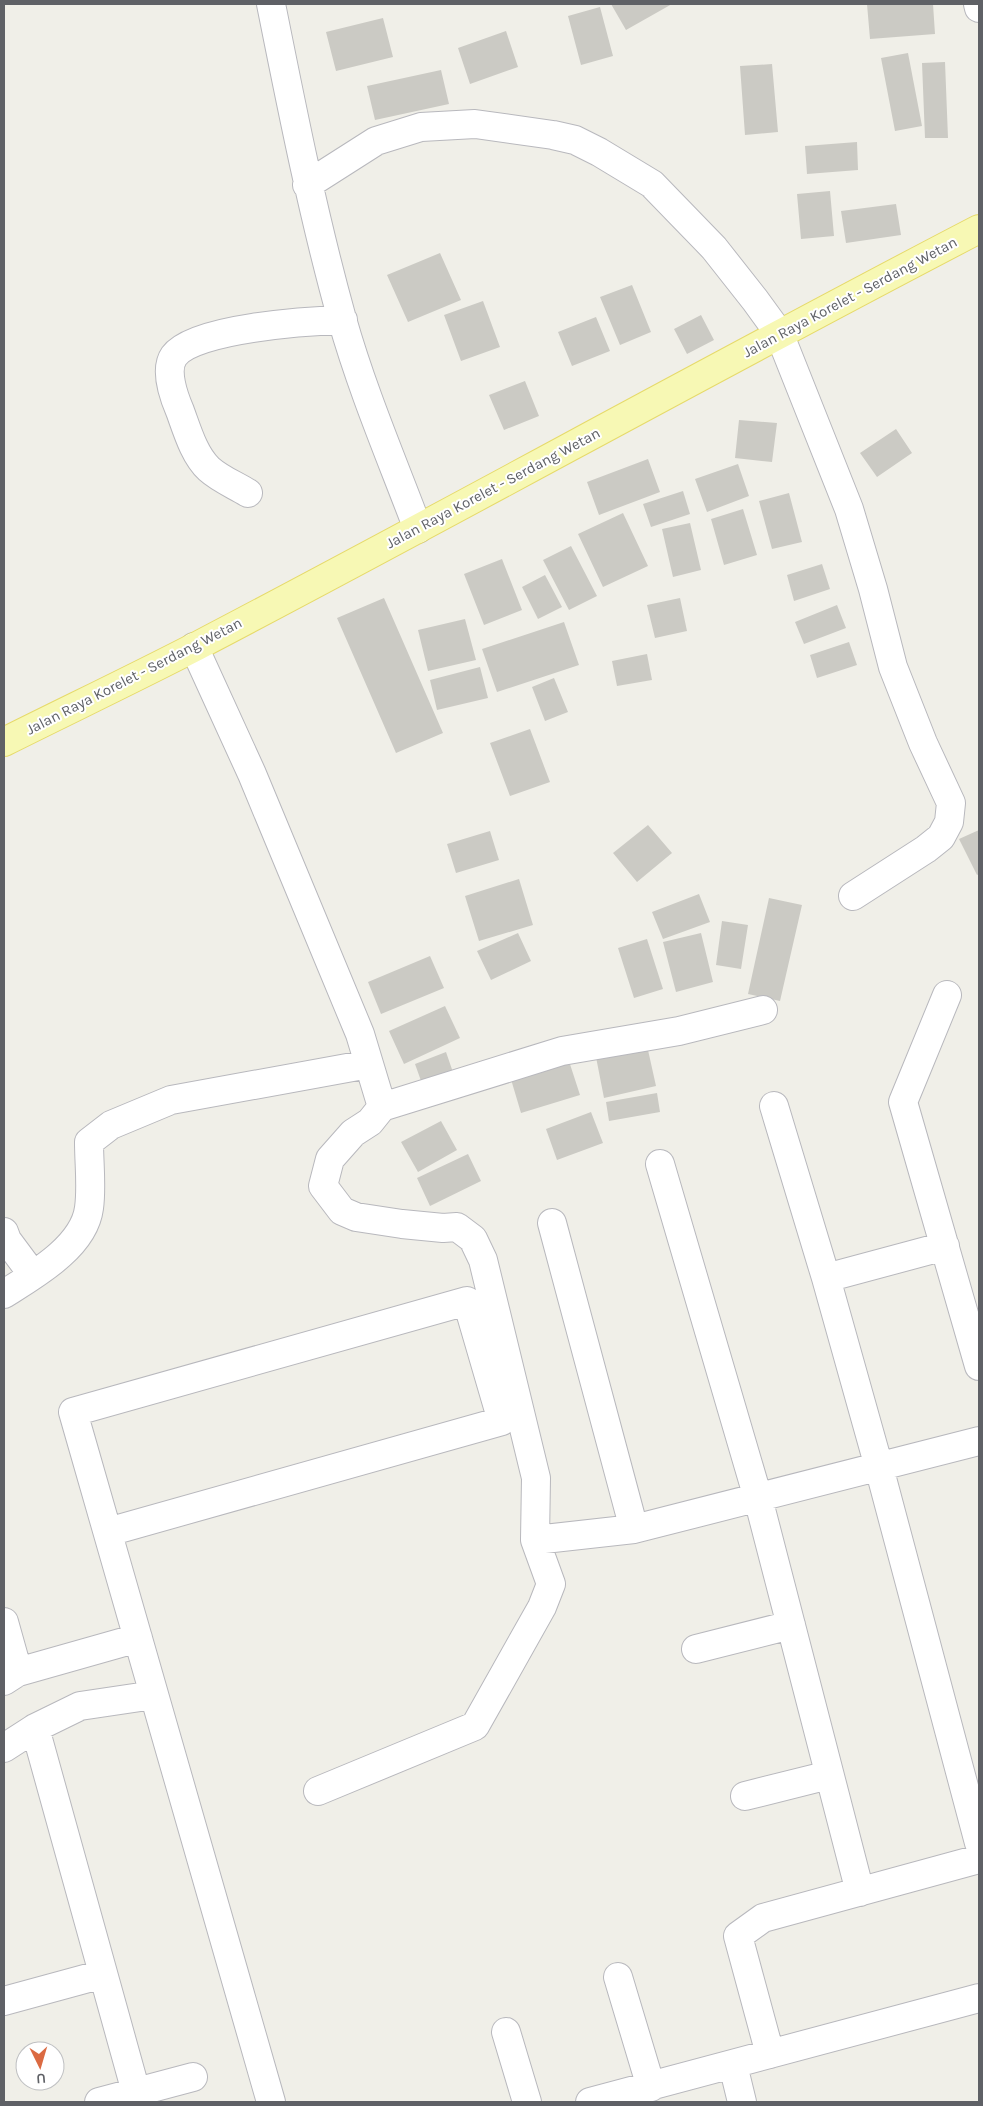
<svg xmlns="http://www.w3.org/2000/svg" width="983" height="2106" font-family="Karla,sans-serif">
	<style>
		.building { fill: #cbcac4 }
		.lines { fill: none; stroke-linecap: round; stroke-linejoin: round }
		.minor-casing { stroke: #b8b8bd; stroke-width: 30 }
		.primary-casing { stroke: #e6da6a; stroke-width: 30 }
		.minor { stroke: #fff; stroke-width: 28 }
		.primary { stroke: #f7f8b4; stroke-width: 28 }
		.labels { text-anchor: middle; stroke-width: 4; stroke-linejoin: round; paint-order: stroke }
		.street-label { font-size: 15px; fill: #5f6166; stroke: #fff }
	</style>
	<rect width="100%" height="100%" fill="#f0efe8"/>
	<path class="building" d="M 611,4 L 672,4 L 626,30 Z
		M 867,4 L 933,4 L 935,34 L 870,39 Z
		M 600,7 L 613,56 L 581,65 L 568,16 Z
		M 383,18 L 393,57 L 336,71 L 326,32 Z
		M 506,31 L 518,67 L 470,84 L 458,48 Z
		M 908,53 L 922,126 L 895,131 L 881,58 Z
		M 945,62 L 948,138 L 925,138 L 922,63 Z
		M 772,64 L 778,132 L 745,135 L 740,66 Z
		M 441,70 L 449,104 L 375,120 L 367,86 Z
		M 857,142 L 858,170 L 807,174 L 805,146 Z
		M 830,191 L 834,236 L 801,239 L 797,194 Z
		M 896,204 L 901,235 L 846,243 L 841,211 Z
		M 440,253 L 461,300 L 408,322 L 387,275 Z
		M 632,285 L 651,332 L 620,345 L 600,297 Z
		M 483,301 L 500,347 L 461,361 L 444,315 Z
		M 701,315 L 714,340 L 687,354 L 674,329 Z
		M 596,317 L 610,351 L 572,366 L 558,332 Z
		M 525,381 L 539,416 L 504,430 L 489,395 Z
		M 739,420 L 777,423 L 772,462 L 735,458 Z
		M 896,429 L 912,453 L 877,477 L 860,453 Z
		M 648,459 L 660,492 L 599,515 L 587,482 Z
		M 738,464 L 749,496 L 707,512 L 695,479 Z
		M 683,491 L 690,514 L 651,527 L 643,504 Z
		M 789,493 L 802,542 L 772,549 L 759,501 Z
		M 743,509 L 757,555 L 724,565 L 711,519 Z
		M 623,513 L 648,566 L 603,587 L 578,534 Z
		M 690,523 L 701,570 L 673,577 L 662,529 Z
		M 571,546 L 597,596 L 569,610 L 543,560 Z
		M 502,559 L 522,610 L 484,625 L 464,574 Z
		M 822,564 L 830,589 L 794,601 L 787,575 Z
		M 545,575 L 562,607 L 538,619 L 522,587 Z
		M 384,598 L 443,733 L 396,753 L 337,618 Z
		M 680,598 L 687,631 L 655,638 L 647,605 Z
		M 837,605 L 846,628 L 804,644 L 795,622 Z
		M 465,619 L 476,660 L 428,671 L 418,630 Z
		M 564,622 L 579,665 L 497,692 L 482,649 Z
		M 849,642 L 857,665 L 817,678 L 810,655 Z
		M 647,654 L 652,680 L 617,686 L 612,661 Z
		M 480,667 L 488,698 L 437,710 L 430,680 Z
		M 554,678 L 568,712 L 545,721 L 532,687 Z
		M 530,729 L 550,782 L 510,796 L 490,743 Z
		M 648,825 L 672,853 L 637,882 L 613,853 Z
		M 979,830 L 979,874 L 977,875 L 959,839 Z
		M 490,831 L 499,860 L 456,873 L 447,844 Z
		M 519,879 L 533,925 L 479,941 L 465,896 Z
		M 699,894 L 710,922 L 663,939 L 652,912 Z
		M 769,898 L 802,905 L 780,1001 L 748,994 Z
		M 722,921 L 748,925 L 741,969 L 716,965 Z
		M 518,933 L 531,961 L 491,980 L 477,951 Z
		M 701,933 L 713,982 L 676,992 L 663,942 Z
		M 647,939 L 663,989 L 634,998 L 618,948 Z
		M 430,956 L 444,988 L 381,1014 L 368,982 Z
		M 445,1006 L 460,1038 L 404,1064 L 389,1031 Z
		M 646,1041 L 656,1086 L 604,1098 L 595,1052 Z
		M 446,1052 L 456,1081 L 425,1092 L 415,1064 Z
		M 568,1058 L 580,1095 L 521,1113 L 510,1076 Z
		M 657,1093 L 660,1112 L 609,1121 L 606,1102 Z
		M 591,1112 L 603,1143 L 557,1160 L 546,1129 Z
		M 441,1121 L 457,1150 L 418,1172 L 401,1142 Z
		M 468,1154 L 481,1181 L 430,1206 L 417,1178 Z"/>
	<g class="lines">
		<defs>
			<path id="minor" d="M 271,4 C 292,109 313,215 342,319 C 362,390 392,460 418,529
				M 978,4 L 979,8
				M 307,185 L 376,141 L 421,127 L 475,124 L 553,135 L 575,140 L 599,152 L 652,184 L 714,248 L 755,300 L 779,333 L 849,509 L 873,589 L 893,667 L 923,743 L 951,803 L 949,822 L 941,837 L 926,849 L 853,896
				M 248,493 C 235,485 220,479 209,469 C 194,455 187,430 180,411 C 174,397 164,370 174,356 C 194,328 309,321 343,320
				M 194,647 L 252,774 L 360,1034 L 382,1107 L 370,1122 L 353,1133 L 330,1159 L 323,1186 L 342,1211 L 356,1217 L 402,1224 L 443,1228 L 457,1227 L 473,1239 L 483,1260 L 536,1478 L 535,1540 L 551,1584 L 542,1607 L 475,1726 L 318,1791
				M 947,995 L 903,1102 L 979,1366
				M 774,1106 L 826,1278 L 879,1467 L 979,1843
				M 382,1107 L 562,1051 L 679,1031 L 763,1010
				M 660,1164 L 758,1498 L 860,1892
				M 552,1223 L 634,1529
				M 4,1232 L 7,1240 L 33,1275
				M 826,1278 L 945,1246
				M 4,1294 C 34,1275 84,1247 89,1208 C 92,1187 89,1164 89,1142 L 111,1125 L 171,1100 L 369,1064
				M 108,1532 L 502,1421 L 467,1301 L 73,1412 L 271,2102
				M 535,1540 L 634,1529 L 979,1441
				M 4,1622 L 18,1672
				M 696,1649 L 791,1625
				M 4,1681 L 18,1672 L 138,1638
				M 35,1728 L 136,2092
				M 4,1748 L 35,1728 L 80,1706 L 154,1695
				M 745,1796 L 829,1775
				M 618,1977 L 651,2087
				M 4,2001 L 103,1974
				M 506,2032 L 527,2102
				M 770,2054 L 738,1936 L 763,1918 L 979,1859
				M 733,2065 L 742,2102
				M 99,2102 L 193,2077
				M 590,2102 L 979,1998"/>
			<path id="primary" d="M 4,742 C 68,710 133,679 197,646 C 459,509 717,365 979,229"/>
		</defs>
		<use href="#minor" class="minor-casing"/>
		<use href="#primary" class="primary-casing"/>
		<use href="#minor" class="minor"/>
		<use href="#primary" class="primary"/>
	</g>
	<g class="labels">
		<g class="street-label">
			<text transform="translate(850 297) rotate(-28)" y="5">Jalan Raya Korelet - Serdang Wetan</text>
			<text transform="translate(493 488) rotate(-28)" y="5">Jalan Raya Korelet - Serdang Wetan</text>
			<text transform="translate(134 676) rotate(-27)" y="5">Jalan Raya Korelet - Serdang Wetan</text>
		</g>
	</g>
	<rect width="983" height="2106" fill="none" stroke="#5f6166" stroke-width="10"/>
	<g transform="translate(40 2066) rotate(175)"><circle r="24" fill="#ffffff" stroke="#bfc0c2"/>
	<path d="M0-4L9 19L0 12L-9 19Z" fill="#db6a42"/>
	<text y="-8" font-size="14" font-weight="bold" text-anchor="middle" fill="#5f6166">U</text>
	</g>
</svg>
